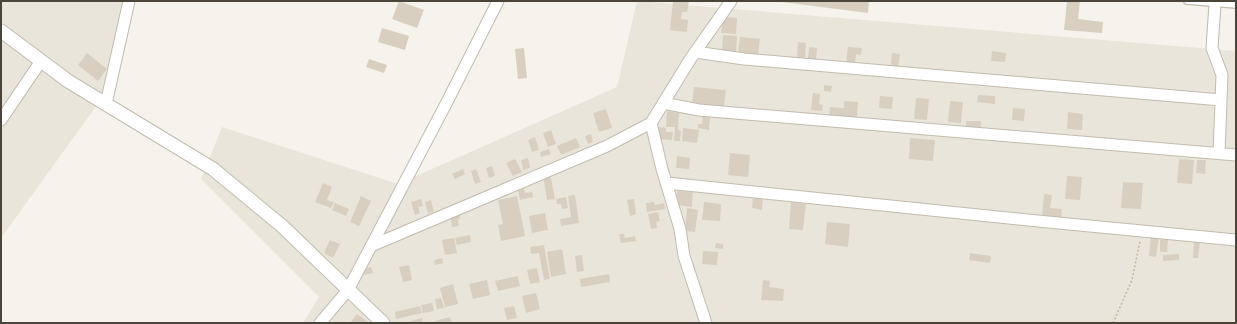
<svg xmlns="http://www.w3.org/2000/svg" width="1237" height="324" font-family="Raleway,sans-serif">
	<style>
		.residential { fill: #eae5da }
		.building { fill: #d8cfc1 }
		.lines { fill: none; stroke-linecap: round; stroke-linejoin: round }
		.service-casing { stroke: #c2bbae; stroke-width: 8 }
		.minor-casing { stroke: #c2bbae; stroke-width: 13 }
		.tertiary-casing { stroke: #c2bbae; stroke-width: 15 }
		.path { stroke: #c4b79f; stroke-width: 1.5; stroke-dasharray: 2 2; stroke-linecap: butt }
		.service { stroke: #fff; stroke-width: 5.5 }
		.minor { stroke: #fff; stroke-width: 11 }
		.tertiary { stroke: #fff; stroke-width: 13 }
	</style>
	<rect width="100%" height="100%" fill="#f6f3ec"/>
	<path class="residential" d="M 1,1 L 130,1 L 102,98 L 1,238 Z
		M 637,1 L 1236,51 L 1236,323 L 303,323 L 319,297 L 201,179 L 222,127 L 398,184 L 617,87 Z"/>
	<path class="building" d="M 399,1 L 424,10 L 417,28 L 392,19 Z
		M 673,1 L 689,1 L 687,12 L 682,12 L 681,19 L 688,20 L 687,32 L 670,30 Z
		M 782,1 L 869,1 L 868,13 L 782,2 Z
		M 1067,1 L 1080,1 L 1078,19 L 1103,22 L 1102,33 L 1064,30 Z
		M 723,17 L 737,18 L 736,34 L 721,33 Z
		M 382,28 L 409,36 L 405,50 L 378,42 Z
		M 723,35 L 737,36 L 736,53 L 722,52 Z
		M 740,37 L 760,39 L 758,55 L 738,53 Z
		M 798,42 L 806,43 L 805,60 L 797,59 Z
		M 809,47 L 817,48 L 816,61 L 808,60 Z
		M 848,47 L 862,48 L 861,55 L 856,54 L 855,63 L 846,63 Z
		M 524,48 L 527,78 L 518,79 L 515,49 Z
		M 992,51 L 1006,53 L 1005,62 L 991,61 Z
		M 87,53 L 107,69 L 98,81 L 78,65 Z
		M 892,53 L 900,54 L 898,69 L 891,68 Z
		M 369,59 L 387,65 L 384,73 L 366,67 Z
		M 824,85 L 832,86 L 831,92 L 824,91 Z
		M 694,87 L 726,90 L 724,106 L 692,103 Z
		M 813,93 L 820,94 L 819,104 L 823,105 L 822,111 L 811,110 Z
		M 978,95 L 995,96 L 995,104 L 977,102 Z
		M 880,96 L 893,97 L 892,109 L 879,108 Z
		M 916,98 L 929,99 L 927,120 L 914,119 Z
		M 844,101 L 858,102 L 857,117 L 829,115 L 830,107 L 844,108 Z
		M 950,101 L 963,102 L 961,123 L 948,122 Z
		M 1013,108 L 1025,109 L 1024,121 L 1012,120 Z
		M 606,109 L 612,128 L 599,132 L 593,113 Z
		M 667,111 L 679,113 L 678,130 L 681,131 L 680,141 L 674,141 L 675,127 L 666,127 Z
		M 1068,112 L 1083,114 L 1082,130 L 1067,129 Z
		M 703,116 L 710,117 L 709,130 L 698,128 L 698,124 L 702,124 Z
		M 966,121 L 981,121 L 981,129 L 966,129 Z
		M 659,127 L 666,128 L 666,132 L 673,132 L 672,140 L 658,139 Z
		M 683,128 L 699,130 L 697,143 L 682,141 Z
		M 551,130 L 556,144 L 548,147 L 543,133 Z
		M 591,134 L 593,142 L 588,144 L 585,136 Z
		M 535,137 L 539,150 L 532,152 L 528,140 Z
		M 576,138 L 580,147 L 561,155 L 557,146 Z
		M 910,138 L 935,140 L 933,161 L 909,159 Z
		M 549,149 L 551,154 L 541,157 L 540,152 Z
		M 730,153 L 750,155 L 748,177 L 728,175 Z
		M 677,156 L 690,158 L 689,169 L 676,168 Z
		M 528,158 L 530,168 L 523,170 L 521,160 Z
		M 515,159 L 522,172 L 513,176 L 506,163 Z
		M 1179,159 L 1194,160 L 1192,184 L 1177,183 Z
		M 1197,160 L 1206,160 L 1205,174 L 1196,173 Z
		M 492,166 L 495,176 L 489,178 L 486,168 Z
		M 463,169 L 465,174 L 455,179 L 452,174 Z
		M 476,169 L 481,182 L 475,184 L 471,171 Z
		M 550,173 L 555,199 L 547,200 L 543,175 Z
		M 1067,176 L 1082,177 L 1080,200 L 1065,199 Z
		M 1123,182 L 1143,183 L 1141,209 L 1121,208 Z
		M 323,183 L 332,187 L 327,200 L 334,202 L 331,208 L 315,202 Z
		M 523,184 L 525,193 L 532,192 L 533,197 L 520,200 L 517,185 Z
		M 677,191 L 693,192 L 692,207 L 676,205 Z
		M 1044,194 L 1052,195 L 1050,208 L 1062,209 L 1061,219 L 1042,217 Z
		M 575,195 L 579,223 L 561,226 L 560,219 L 571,217 L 568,196 Z
		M 753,195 L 763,196 L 762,210 L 752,208 Z
		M 361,196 L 371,201 L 359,226 L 350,222 Z
		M 517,196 L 525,236 L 501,241 L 498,225 L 503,224 L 498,200 Z
		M 566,197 L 568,208 L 562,209 L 561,204 L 557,204 L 556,199 Z
		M 421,199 L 423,206 L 418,207 L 420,213 L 415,215 L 411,202 Z
		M 634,199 L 636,214 L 630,216 L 627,200 Z
		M 431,200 L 434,212 L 428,213 L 425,202 Z
		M 654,202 L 655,205 L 664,203 L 665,209 L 647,212 L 646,203 Z
		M 704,202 L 721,204 L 720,221 L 702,220 Z
		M 791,202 L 806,204 L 803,230 L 789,229 Z
		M 335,203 L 349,209 L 346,216 L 332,210 Z
		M 687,208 L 698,210 L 695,232 L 685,231 Z
		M 459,212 L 460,219 L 458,219 L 459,226 L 452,227 L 450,213 Z
		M 658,212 L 660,221 L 656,222 L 657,228 L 651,229 L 648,214 Z
		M 545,213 L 548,230 L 532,233 L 529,216 Z
		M 827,222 L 850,224 L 848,247 L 825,244 Z
		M 619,234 L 624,234 L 625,238 L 635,236 L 636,241 L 621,243 Z
		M 470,235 L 471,242 L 457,245 L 455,238 Z
		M 1151,235 L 1159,236 L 1156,257 L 1149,256 Z
		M 1163,236 L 1170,236 L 1170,240 L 1168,240 L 1167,252 L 1160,252 L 1160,240 L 1163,240 Z
		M 454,238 L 457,253 L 445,255 L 442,240 Z
		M 330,240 L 340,244 L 333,258 L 324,253 Z
		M 1194,240 L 1200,241 L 1198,258 L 1193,258 Z
		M 716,243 L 723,244 L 723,249 L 715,248 Z
		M 544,245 L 550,279 L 544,280 L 539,253 L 531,254 L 530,247 Z
		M 562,249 L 566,274 L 551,277 L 547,252 Z
		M 703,251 L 718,252 L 717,265 L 702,264 Z
		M 970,253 L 991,256 L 990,263 L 969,260 Z
		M 1179,254 L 1179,260 L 1163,261 L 1163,255 Z
		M 582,255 L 584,271 L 577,272 L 575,256 Z
		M 442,258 L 443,263 L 435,265 L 434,260 Z
		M 409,265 L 412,280 L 403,282 L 399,267 Z
		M 371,267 L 373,273 L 365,275 L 363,269 Z
		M 537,268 L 540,282 L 530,284 L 527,270 Z
		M 609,274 L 610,282 L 581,287 L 580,279 Z
		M 518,276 L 520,286 L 498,291 L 495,281 Z
		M 487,280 L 490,295 L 473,299 L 469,284 Z
		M 763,280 L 770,281 L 769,287 L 784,289 L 783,301 L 761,300 Z
		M 453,284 L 458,304 L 445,307 L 440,288 Z
		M 536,293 L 540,309 L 526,313 L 522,296 Z
		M 441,298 L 444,308 L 437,309 L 435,299 Z
		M 432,303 L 434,311 L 423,313 L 421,305 Z
		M 420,306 L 422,313 L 396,319 L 395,312 Z
		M 514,306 L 517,318 L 507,320 L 504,308 Z
		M 357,314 L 369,323 L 350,323 Z
		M 450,317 L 452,323 L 435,323 L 435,321 Z
		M 422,318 L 423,323 L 408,323 L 407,322 Z"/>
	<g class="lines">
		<defs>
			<path id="service" d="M 1187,1 L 1236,5"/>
			<path id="minor" d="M 1215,4 L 1212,48 L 1222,75 L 1219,153
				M 695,52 L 744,59 L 1221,100
				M 663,103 L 699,110 L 1236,155
				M 106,104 L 129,1
				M 1,120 L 41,61
				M 651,123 L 662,169 L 680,229 L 684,256 L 706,323
				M 667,183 L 1048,222 L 1236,240
				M 371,246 L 607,146 L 651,123 L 691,58 L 731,1
				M 320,323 L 348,290 L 448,100 L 498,1"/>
			<path id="tertiary" d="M 1,31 L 68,81 L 213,169 L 282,226 L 383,323"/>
		</defs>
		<use href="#service" class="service-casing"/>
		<use href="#minor" class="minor-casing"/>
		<use href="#tertiary" class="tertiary-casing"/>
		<path class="path" d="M 1113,323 L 1132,280 L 1140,241"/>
		<use href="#service" class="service"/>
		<use href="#minor" class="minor"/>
		<use href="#tertiary" class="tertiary"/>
	</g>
	<rect width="1237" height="324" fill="none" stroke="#4b4439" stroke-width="4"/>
</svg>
